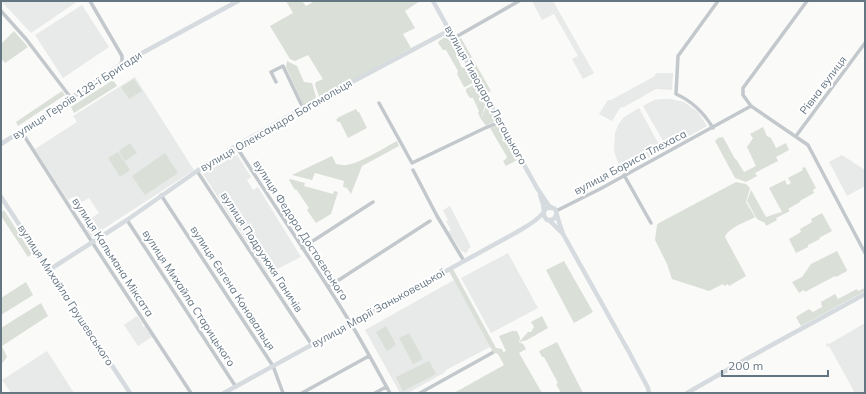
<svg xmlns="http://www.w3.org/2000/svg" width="866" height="394" font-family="Mulish,sans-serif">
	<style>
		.built { fill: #e8e9e9 }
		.green { fill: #dadfd7 }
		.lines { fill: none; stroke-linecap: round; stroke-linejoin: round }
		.street { stroke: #c3c8cc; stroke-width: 3.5 }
		.secondary { stroke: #d6dbdf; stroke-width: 4.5 }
		.labels { text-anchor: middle; stroke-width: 4; stroke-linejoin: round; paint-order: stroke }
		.street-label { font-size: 11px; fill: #657683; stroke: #fff }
	</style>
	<rect width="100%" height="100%" fill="#fafaf8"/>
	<path class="built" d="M 1,1 L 78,1 L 31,33 Z
		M 532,1 L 553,1 L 594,73 L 583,79 L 572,59 L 578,56 L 554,14 L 542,20 Z
		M 82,5 L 109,47 L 63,78 L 35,35 Z
		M 656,73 L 673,73 L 672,90 L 656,89 L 624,107 L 620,108 L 612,121 L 599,114 L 608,100 L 611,100 L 655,76 Z
		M 135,77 L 194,170 L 91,237 L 83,224 L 99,213 L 89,198 L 80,203 L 75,196 L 68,200 L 35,149 L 77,122 L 73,116 Z
		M 660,99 L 671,99 L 684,102 L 698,112 L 707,126 L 667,148 L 643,106 L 654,100 Z
		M 639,108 L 662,150 L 623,172 L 617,160 L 614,151 L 615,133 L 618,125 L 624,117 Z
		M 236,153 L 251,177 L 247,180 L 253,190 L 258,187 L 301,257 L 279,268 L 268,274 L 203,174 Z
		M 842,155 L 865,170 L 865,186 L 847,196 L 829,162 Z
		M 450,206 L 471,247 L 468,249 L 468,251 L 465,253 L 463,251 L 462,252 L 448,231 L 451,230 L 446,221 L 448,220 L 443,210 Z
		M 508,253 L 538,308 L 491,333 L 461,278 Z
		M 454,280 L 490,347 L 446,370 L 444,373 L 408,393 L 400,393 L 365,330 Z
		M 137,316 L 143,324 L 142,325 L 143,327 L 145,326 L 152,337 L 138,346 L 124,325 Z
		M 865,323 L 865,393 L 855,393 L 829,346 L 827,347 L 826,344 L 828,343 L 829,344 Z
		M 47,351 L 74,393 L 11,393 L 2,380 Z"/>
	<path class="green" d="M 286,1 L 302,1 L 306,6 L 315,1 L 420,1 L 405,11 L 415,28 L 403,34 L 411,48 L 321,97 L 319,96 L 315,85 L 316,82 L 323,79 L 308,55 L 295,61 L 290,59 L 270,26 L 293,13 Z
		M 14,31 L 28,47 L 5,63 L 1,58 L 1,44 Z
		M 448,35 L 449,36 L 460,55 L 457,57 L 462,68 L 466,66 L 474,81 L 474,82 L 465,87 L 464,87 L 457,74 L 458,71 L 446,50 L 443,50 L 438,43 L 439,41 Z
		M 461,38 L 491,91 L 487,93 L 457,40 Z
		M 287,61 L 297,66 L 304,82 L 312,83 L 316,97 L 315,99 L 304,106 L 286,67 Z
		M 134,79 L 142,91 L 129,99 L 121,87 Z
		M 113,80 L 117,86 L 74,113 L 71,107 Z
		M 475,84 L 477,85 L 486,102 L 481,119 L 478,113 L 479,111 L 473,98 L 470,98 L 466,92 L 466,89 Z
		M 62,91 L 65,95 L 18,126 L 16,122 Z
		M 487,104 L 497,120 L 496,121 L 486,126 L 481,119 Z
		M 356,109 L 358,112 L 359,112 L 367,128 L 348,138 L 340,122 L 338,122 L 336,120 L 339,117 Z
		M 497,125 L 500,125 L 518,158 L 517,160 L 506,166 L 503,161 L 506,159 L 507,157 L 490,128 Z
		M 763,127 L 767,136 L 771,138 L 776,148 L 786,143 L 789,150 L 776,157 L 778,161 L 755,173 L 757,176 L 746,182 L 735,178 L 715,141 L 718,138 L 723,137 L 735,159 L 736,159 L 744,172 L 756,166 L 747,147 L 753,138 L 750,134 Z
		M 397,141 L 399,146 L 362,166 L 351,194 L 347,188 L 343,187 L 344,181 L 315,173 L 312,180 L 292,175 L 332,156 L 336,164 C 338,164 340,165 342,165 C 355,167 385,147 397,141 Z
		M 130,143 L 137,153 L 125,161 L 119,151 Z
		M 118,152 L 130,170 L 120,177 L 108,158 Z
		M 165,153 L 178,173 L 145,195 L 132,176 Z
		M 805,167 L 816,188 L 813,190 L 814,193 L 800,201 L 800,202 L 788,209 L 790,211 L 776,218 L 777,220 L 766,226 L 765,223 L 757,219 L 747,201 L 751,190 L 766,217 L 778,213 L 782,212 L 769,188 L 785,180 L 787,185 L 791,183 L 788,178 L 803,170 L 802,168 Z
		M 290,179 L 305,183 L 304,186 L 333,194 L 334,191 L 338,192 L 331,214 L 316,223 L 307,210 L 309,208 L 296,189 L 295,190 L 289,180 Z
		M 736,182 L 746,184 L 750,188 L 746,202 L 755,217 C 746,222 728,228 725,237 L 746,276 L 729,286 L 728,284 L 724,286 L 723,284 L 709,291 L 672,279 L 667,264 L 655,240 L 657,225 L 659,223 Z
		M 1,210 L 2,212 L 4,210 L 32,254 L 28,257 L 1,216 Z
		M 822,213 L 832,231 L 819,238 L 820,239 L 808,245 L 808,247 L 796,253 L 789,239 L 801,232 L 800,229 L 812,222 L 811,219 Z
		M 837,251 L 847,270 L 847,271 L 836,277 L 835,276 L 805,292 L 804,290 L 799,293 L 792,282 L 802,277 L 811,264 Z
		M 564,261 L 593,312 L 574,323 L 546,270 Z
		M 453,269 L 496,348 L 502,349 L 503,352 L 506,351 L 499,336 L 512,331 L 517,331 L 520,338 L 519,342 L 523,344 L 526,349 L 519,353 L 542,393 L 454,393 L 504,365 L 498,354 L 495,353 L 493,354 L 491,352 L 492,350 L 490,347 L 449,271 Z
		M 26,282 L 33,295 L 1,315 L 1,298 Z
		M 865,288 L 865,291 L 801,326 L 796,317 L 809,309 L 813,312 L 822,307 L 821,302 L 835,294 L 838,299 L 857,289 L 858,291 Z
		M 41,303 L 48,316 L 2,346 L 7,357 L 1,365 L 1,328 Z
		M 542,316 L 548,328 L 527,340 L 519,342 L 528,332 L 531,332 L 534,327 L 531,322 Z
		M 386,326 L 396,345 L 387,351 L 376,332 Z
		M 409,333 L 423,359 L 413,364 L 399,338 Z
		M 557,342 L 583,393 L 561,393 L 556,384 L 558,383 L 544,357 L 542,357 L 539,351 Z
		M 429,361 L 436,374 L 403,391 L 396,377 Z"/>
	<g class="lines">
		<path class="street" d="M 90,1 L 122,56 L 122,61 L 120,65
			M 807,1 L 743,88 L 743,95 L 751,106 L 808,145 L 865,253
			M 1,11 L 26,39 L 71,98
			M 454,38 L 519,1
			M 276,82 L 271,72 L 283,66 L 303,108
			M 379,103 L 412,163 L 485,128 L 500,122
			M 713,128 C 704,113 692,101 676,94 L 678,56 L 718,1
			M 21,131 L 92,242 L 191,393
			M 796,136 L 865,43
			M 236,146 C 273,204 312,260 348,319 C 363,343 376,368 390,393
			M 413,170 L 437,216 L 464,261
			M 197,171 L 312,345
			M 624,175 L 651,223
			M 161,195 L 273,366 L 283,393
			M 556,211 L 600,189 L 751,106
			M 127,220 L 236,387
			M 302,248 L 373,202
			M 328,287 L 430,221
			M 302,393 L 369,356
			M 375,393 L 386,387
			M 420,393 L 492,353"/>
		<path class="secondary" d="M 433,1 L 537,188 L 549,206 L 555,209 L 556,211 L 558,219 L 563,234 L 629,352 L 648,388 L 649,393
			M 1,144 L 71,98 L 120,65 L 238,1
			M 540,195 L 543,204 L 544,211
			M 1,197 L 130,393
			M 552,208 C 544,206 541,214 547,220 C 551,221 554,220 556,215
			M 549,220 L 562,233
			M 49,270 L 127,220 L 197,171 L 236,146 L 303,108 L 450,30
			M 224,393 L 517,232 C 527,226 537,221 543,213
			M 687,393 L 750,357 L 865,294"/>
	</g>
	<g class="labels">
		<g class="street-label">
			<text transform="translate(823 85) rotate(-53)" y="4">Рівна вулиця</text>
			<text transform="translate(77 95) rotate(-33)" y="4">вулиця Героїв 128-ї Бригади</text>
			<text transform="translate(486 95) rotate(61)" y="4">вулиця Тиводара Легоцького</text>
			<text transform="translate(276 125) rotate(-30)" y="4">вулиця Олександра Богомольця</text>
			<text transform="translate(630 162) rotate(-28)" y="4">вулиця Бориса Тлехаса</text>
			<text transform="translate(301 230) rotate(57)" y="4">вулиця Федора Достоєвського</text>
			<text transform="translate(262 252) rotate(57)" y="4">вулиця Подружжя Ганичів</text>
			<text transform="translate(113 257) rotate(57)" y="4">вулиця Кальмана Міксата</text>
			<text transform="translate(233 288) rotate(57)" y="4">вулиця Євгена Коновальця</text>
			<text transform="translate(66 295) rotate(57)" y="4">вулиця Михайла Грушевського</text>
			<text transform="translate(189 298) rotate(57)" y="4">вулиця Михайла Старицького</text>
			<text transform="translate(378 308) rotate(-29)" y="4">вулиця Марії Заньковецької</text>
		</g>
	</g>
	<rect width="866" height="394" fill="none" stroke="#657683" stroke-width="4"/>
	<path d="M722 370v6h106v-6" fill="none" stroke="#657683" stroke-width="2"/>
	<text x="728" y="370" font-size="12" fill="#657683" stroke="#ffffff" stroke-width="3" paint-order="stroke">200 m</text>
</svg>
